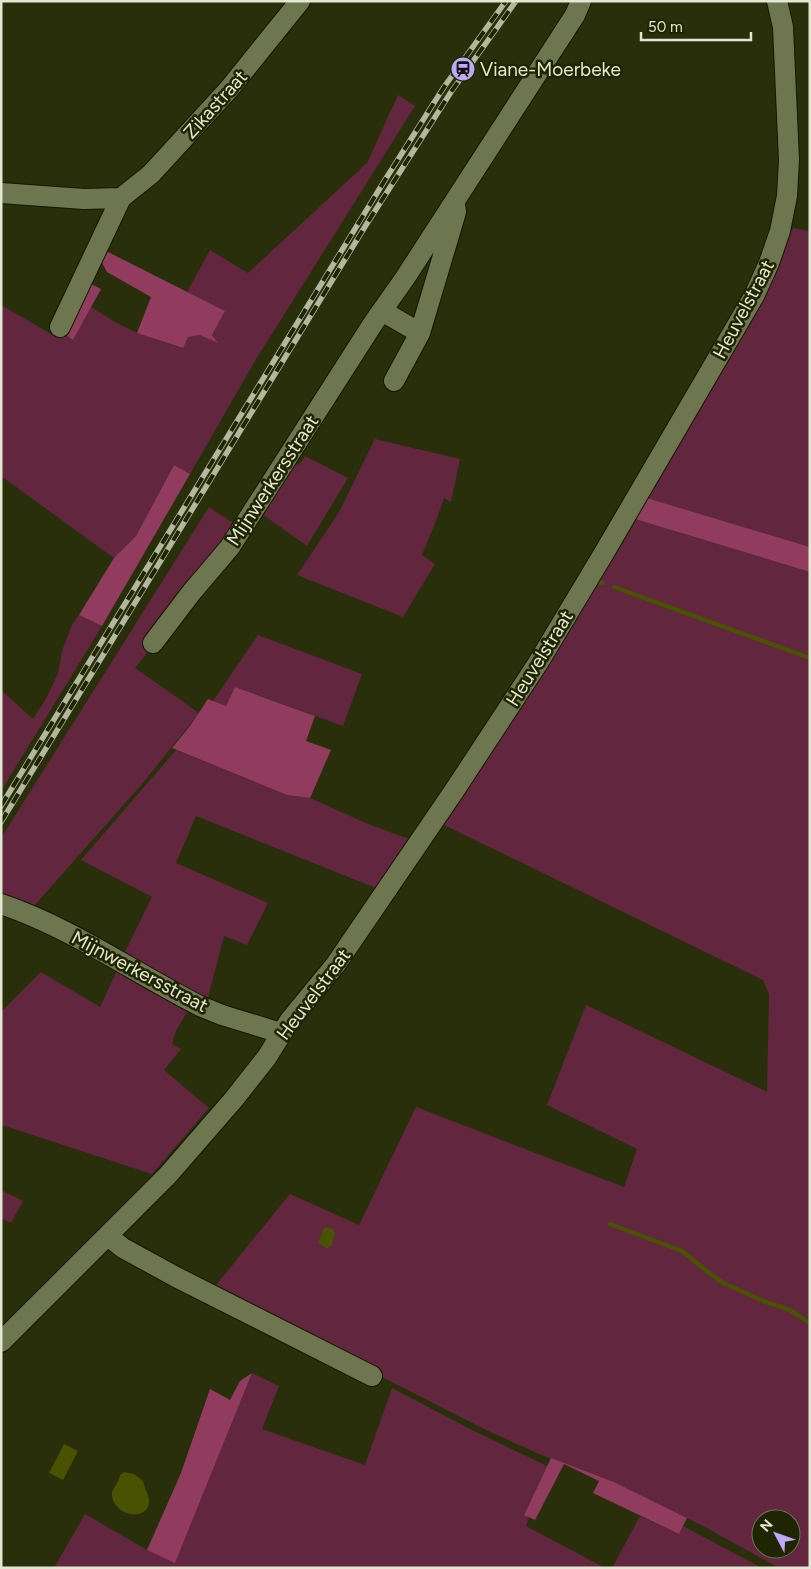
<svg xmlns="http://www.w3.org/2000/svg" width="811" height="1569" font-family="Figtree,sans-serif">
	<style>
		.green { fill: #62263e; fill-rule: evenodd }
		.forest { fill: #913c5e }
		.water { fill: #485200 }
		.lines { fill: none; stroke-linecap: round; stroke-linejoin: round }
		.stream { stroke: #485200; stroke-width: 4.5 }
		.minor-casing { stroke: #131700; stroke-width: 22 }
		.minor { stroke: #6e7650; stroke-width: 20 }
		.rail-casing { stroke: #b2b79e; stroke-width: 5.5 }
		.rail { stroke: #202501; stroke-width: 4; stroke-dasharray: 11; stroke-linecap: butt }
		.labels { text-anchor: middle; stroke-width: 5; stroke-linejoin: round; paint-order: stroke }
		.poi-label { font-size: 19px; fill: #e2e7d2; stroke: #202501; text-anchor: start }
		.street-label { font-size: 19px; fill: #e2e7d2; stroke: #202501 }
	</style>
	<rect width="100%" height="100%" fill="#2a2f0b"/>
	<path class="green" d="M 398,95 L 415,106 L 255,361 L 190,474 L 174,465 L 136,536 L 114,558 L 1,476 L 1,305 L 58,338 L 62,332 L 73,340 L 91,307 L 115,322 L 137,333 L 182,348 L 188,337 L 200,335 L 217,342 L 212,335 L 225,311 L 187,292 L 210,250 L 248,273 L 367,163 Z
		M 793,228 L 810,231 L 810,547 L 647,498 L 773,279 Z
		M 375,439 L 460,459 L 451,502 L 444,498 L 436,521 L 422,555 L 435,564 L 403,617 L 297,575 L 339,512 Z
		M 305,456 L 348,478 L 307,546 L 258,511 L 290,461 L 299,465 Z
		M 209,507 L 236,525 L 156,642 L 135,668 L 199,713 L 142,784 L 33,907 L 1,896 L 1,838 Z
		M 635,519 L 810,572 L 810,1568 L 779,1568 L 703,1526 L 614,1482 L 539,1454 L 486,1430 L 212,1290 L 290,1194 L 359,1225 L 416,1107 L 624,1187 L 637,1149 L 547,1105 L 586,1005 L 767,1092 L 769,994 L 763,980 L 444,825 ZM 761,1519 L 791,1519 L 791,1549 L 761,1549 Z
		M 79,615 L 102,626 L 1,791 L 1,690 L 33,719 L 47,697 L 58,673 L 62,651 L 72,625 Z
		M 258,635 L 362,674 L 343,726 L 235,687 L 226,706 L 213,701 Z
		M 176,750 L 287,795 L 310,798 L 368,824 L 409,839 L 376,888 L 196,816 L 176,863 L 268,903 L 247,945 L 224,936 L 206,1005 L 124,954 L 152,897 L 81,860 Z
		M 120,964 L 190,1007 L 176,1031 L 172,1044 L 181,1049 L 164,1070 L 209,1108 L 152,1174 L 2,1125 L 1,1127 L 1,1012 L 41,972 L 100,1007 Z
		M 1,1190 L 23,1201 L 11,1223 L 1,1218 Z
		M 252,1373 L 279,1386 L 262,1429 L 365,1465 L 392,1388 L 470,1429 L 547,1466 L 524,1515 L 529,1517 L 526,1526 L 605,1568 L 54,1568 L 85,1514 L 147,1550 L 175,1562 Z
		M 640,1516 L 679,1534 L 683,1526 L 762,1568 L 612,1568 Z"/>
	<path class="forest" d="M 106,251 L 225,311 L 212,335 L 218,343 L 200,335 L 188,337 L 183,348 L 137,333 L 151,297 L 107,272 L 101,261 Z
		M 89,283 L 101,289 L 73,340 L 62,332 Z
		M 174,465 L 190,474 L 102,626 L 79,615 L 114,558 L 136,536 Z
		M 647,498 L 810,547 L 810,572 L 635,519 Z
		M 235,687 L 315,716 L 306,741 L 331,750 L 310,798 L 287,795 L 172,748 L 190,726 L 208,699 L 226,706 Z
		M 252,1373 L 175,1563 L 147,1550 L 181,1473 L 210,1389 L 230,1400 L 240,1381 Z
		M 551,1458 L 614,1482 L 687,1518 L 679,1534 L 593,1493 L 599,1481 L 564,1464 L 535,1520 L 524,1515 Z"/>
	<path class="water" d="M 326,1227 L 333,1229 L 335,1232 L 332,1245 L 328,1248 L 326,1248 L 318,1243 L 324,1228 Z
		M 64,1444 L 78,1451 L 63,1480 L 49,1473 Z
		M 124,1472 L 134,1474 L 143,1481 L 144,1484 C 145,1490 150,1497 149,1503 C 147,1521 115,1517 112,1496 C 111,1488 119,1484 120,1475 Z"/>
	<g class="lines">
		<path class="stream" d="M 599,582 L 602,583
			M 614,587 L 810,658
			M 610,1224 L 682,1251 L 708,1272 L 723,1283 L 766,1302 L 790,1310 L 810,1323"/>
		<defs>
			<path id="minor" d="M 1,193 L 84,199 L 121,198
				M 382,311 L 420,333
				M 60,327 L 121,198 L 151,174 L 229,89 L 300,1
				M 394,381 L 420,333 L 456,212 L 455,205
				M 153,643 L 191,593 L 230,547 L 374,322 L 405,278 L 575,15 L 581,1
				M 1,904 C 72,928 133,972 200,1006 L 222,1015 L 281,1033
				M 108,1236 L 123,1248 L 176,1277 L 372,1376
				M 1,1342 L 168,1175 L 234,1099 L 267,1057 L 290,1020 L 336,964 L 454,791 L 538,663 L 604,553 L 754,296 L 769,263 L 780,231 L 787,196 L 789,160 L 783,27 L 777,1"/>
		</defs>
		<use href="#minor" class="minor-casing"/>
		<use href="#minor" class="minor"/>
		<defs>
			<path id="rail" d="M 1,806 L 385,180 L 444,87 L 506,1
				M 1,822 L 366,225 L 451,92 L 516,1"/>
		</defs>
		<use href="#rail" class="rail-casing"/>
		<use href="#rail" class="rail"/>
	</g>
	<defs>
		<symbol id="station-disc" viewBox="-11 -11 22 22"><circle r="9.5" fill="#bfa9f4" stroke="#202501"/><path d="M-3-6H3Q5-6 5-4V2Q5 4 3 4L4.5 6H3L1.5 4h-3L-3 6H-4.5L-3 4Q-5 4-5 2V-4Q-5-6-3-6ZM-3.5-4v3h7v-3ZM-3.5 1v1.5H-2V1ZM2 1v1.5H3.5V1Z" fill="#111"/></symbol>
	</defs>
	<g fill-rule="evenodd">
		<use href="#station-disc" x="449" y="55" width="28" height="28"/>
	</g>
	<g class="labels">
		<g class="poi-label">
			<text x="480" y="76">Viane-Moerbeke</text>
		</g>
		<g class="street-label">
			<text transform="translate(215 104) rotate(-48)" y="7">Zikastraat</text>
			<text transform="translate(743 309) rotate(-62)" y="7">Heuvelstraat</text>
			<text transform="translate(272 480) rotate(-57)" y="7">Mijnwerkersstraat</text>
			<text transform="translate(539 658) rotate(-58)" y="7">Heuvelstraat</text>
			<text transform="translate(140 971) rotate(28)" y="7">Mijnwerkersstraat</text>
			<text transform="translate(313 994) rotate(-53)" y="7">Heuvelstraat</text>
		</g>
	</g>
	<rect width="811" height="1569" fill="none" stroke="#e2e7d2" stroke-width="5"/>
	<g transform="translate(776 1534) rotate(311)"><circle r="24" fill="#202501" stroke="#6e7355"/>
	<path d="M0-4L9 19L0 12L-9 19Z" fill="#bfa9f4"/>
	<text y="-8" font-size="14" font-weight="bold" text-anchor="middle" fill="#e2e7d2">N</text>
	</g>
	<path d="M641 32v8h110v-8" fill="none" stroke="#e2e7d2" stroke-width="2.5"/>
	<text x="648" y="32" font-size="15" fill="#e2e7d2" stroke="#202501" stroke-width="4" paint-order="stroke">50 m</text>
</svg>
